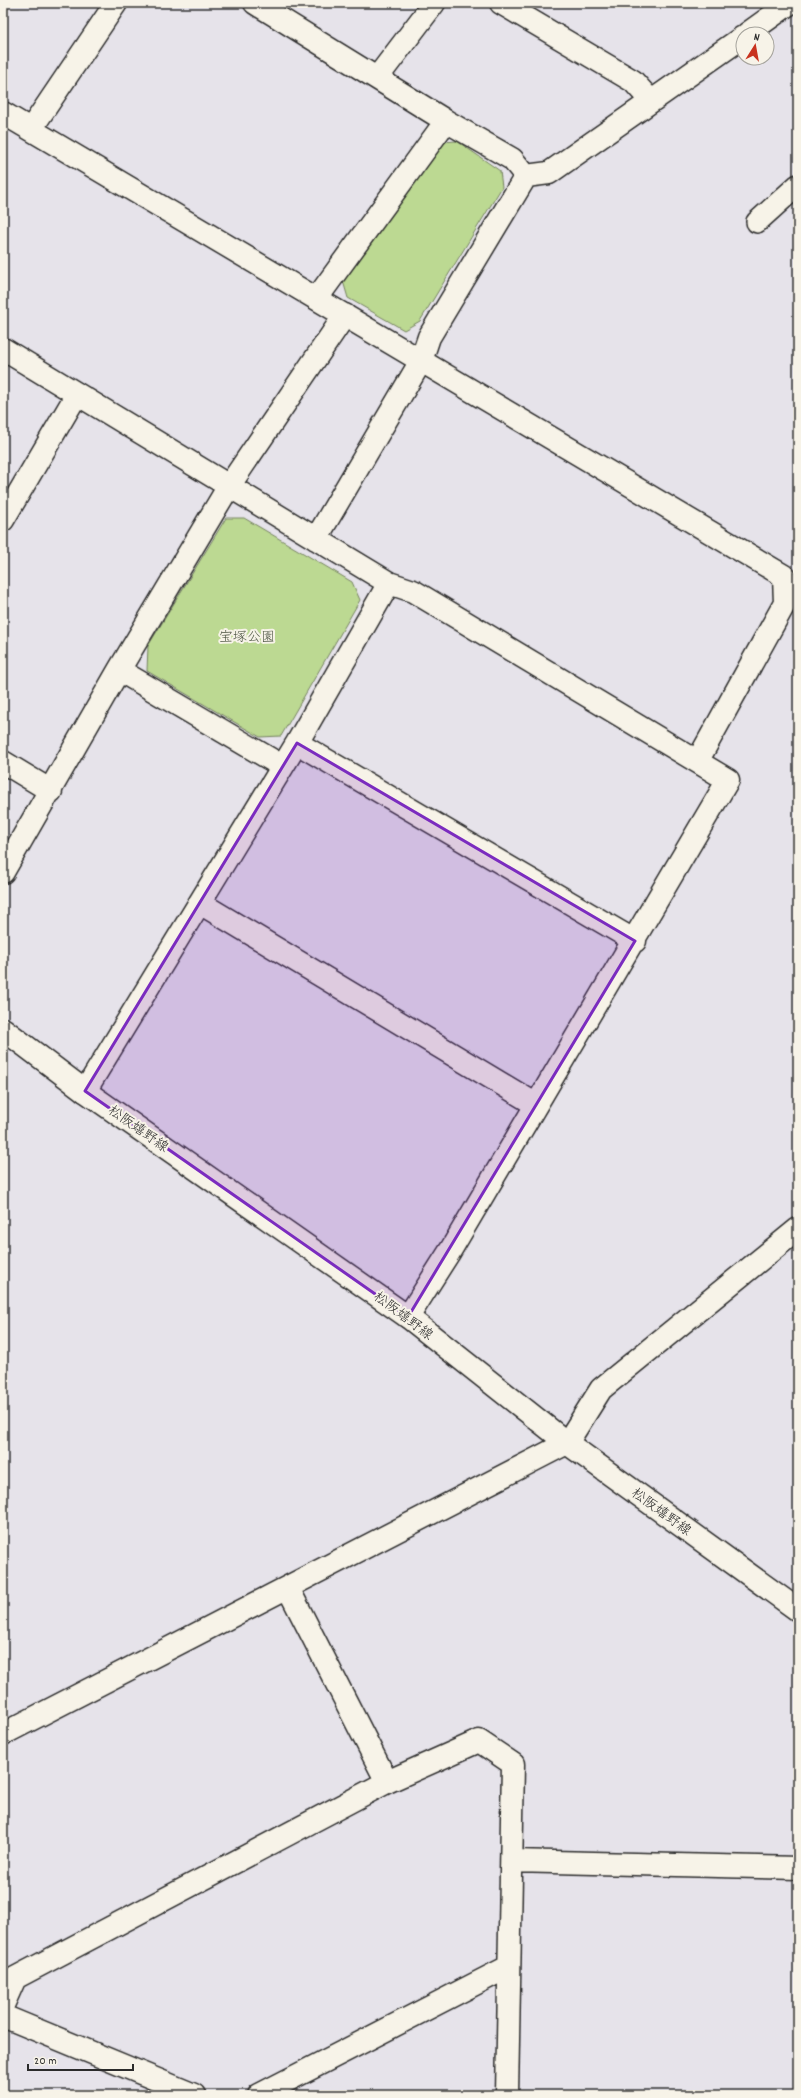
<svg xmlns="http://www.w3.org/2000/svg" width="801" height="2098" font-family="Dekko,'Klee One',sans-serif">
	<style>
		.green { fill: #bcd992; stroke: #74825e }
		.lines { fill: none; stroke-linecap: round; stroke-linejoin: round }
		.service-casing { stroke: #2b2b2b; stroke-width: 24 }
		.minor-casing { stroke: #2b2b2b; stroke-width: 25 }
		.secondary-casing { stroke: #2b2b2b; stroke-width: 25 }
		.service { stroke: #f7f3e8; stroke-width: 21 }
		.minor { stroke: #f7f3e8; stroke-width: 22 }
		.secondary { stroke: #f7f3e8; stroke-width: 22 }
		.marked { fill: #7b2cbf; fill-opacity: 0.2; stroke: #7b2cbf; stroke-width: 3; stroke-linejoin: round }
		.labels { text-anchor: middle; stroke-width: 4; stroke-linejoin: round; paint-order: stroke }
		.park-label { font-size: 14px; fill: #4f5645; stroke: #f7f3e8 }
		.street-label { font-size: 14px; fill: #2b2b2b; stroke: #f7f3e8 }
	</style>
	<rect width="100%" height="100%" fill="#e6e3ea"/>
	<filter id="ink" filterUnits="userSpaceOnUse"><feTurbulence type="fractalNoise" baseFrequency=".025" numOctaves="2"/><feDisplacementMap in="SourceGraphic" scale="8" xChannelSelector="R" yChannelSelector="G"/><feConvolveMatrix kernelMatrix="1 2 1 2 8 2 1 2 1" color-interpolation-filters="sRGB"/></filter>
	<g filter="url(#ink)">
		<path class="green" d="M 457,141 L 500,171 L 502,187 L 420,321 L 404,330 L 348,298 L 343,281 L 441,142 Z
			M 226,518 L 244,518 L 352,582 L 360,600 L 281,736 L 260,737 L 147,671 L 148,646 Z"/>
		<g class="lines">
			<defs>
				<path id="service" d="M 757,222 L 798,185"/>
				<path id="minor" d="M 255,3 L 446,121 L 512,159 L 526,176
					M 501,3 L 633,81 L 651,101
					M 747,34 L 790,3
					M 377,78 L 434,3
					M 3,113 L 784,576 L 785,603 L 698,760
					M 31,129 L 116,3
					M 317,298 L 446,121
					M 3,349 L 389,583 L 413,591 L 728,780 L 450,1251 L 408,1317
					M 3,520 L 77,394
					M 316,539 L 421,361 L 429,337 L 526,176 L 549,173 L 743,37
					M 119,670 L 282,766
					M 297,743 L 635,941
					M 3,762 L 51,791
					M 3,872 L 119,670 L 229,486 L 345,315
					M 200,903 L 535,1104
					M 85,1091 L 297,743 L 389,583
					M 288,1588 L 387,1782 L 479,1741 L 513,1764 L 507,2095
					M 3,1734 L 567,1443 L 601,1389 L 798,1229
					M 512,1861 L 798,1868
					M 3,2005 L 15,1978 L 387,1782
					M 3,2016 L 194,2095
					M 259,2095 L 508,1967"/>
				<path id="secondary" d="M 3,1029 L 85,1091 L 408,1317 L 567,1443 L 798,1610"/>
			</defs>
			<use href="#service" class="service-casing"/>
			<use href="#minor" class="minor-casing"/>
			<use href="#secondary" class="secondary-casing"/>
			<use href="#service" class="service"/>
			<use href="#minor" class="minor"/>
			<use href="#secondary" class="secondary"/>
		</g>
	</g>
	<path class="marked" d="M 297,743 L 635,941 L 408,1317 L 85,1091 Z"/>
	<g class="labels">
		<g class="park-label">
			<text x="247" y="641">宝塚公園</text>
		</g>
		<g class="street-label">
			<text transform="translate(139 1128) rotate(35)" y="5">松阪嬉野線</text>
			<text transform="translate(404 1315) rotate(37)" y="5">松阪嬉野線</text>
			<text transform="translate(662 1511) rotate(36)" y="5">松阪嬉野線</text>
		</g>
	</g>
	<rect width="801" height="2098" fill="none" stroke="#f7f3e8" stroke-width="16"/>
	<rect x="8" y="8" width="785" height="2082" fill="none" stroke="#2b2b2b" stroke-width="1.5" filter="url(#ink)"/>
	<g transform="translate(755 46) rotate(11)"><circle r="19" fill="#f7f3e8" stroke="#a5a39c"/>
	<path d="M0-3L7 15L0 10L-7 15Z" fill="#c8321e"/>
	<text y="-6" font-size="11" font-weight="bold" text-anchor="middle" fill="#2b2b2b">N</text>
	</g>
	<path d="M28 2064v6h105v-6" fill="none" stroke="#2b2b2b" stroke-width="2"/>
	<text x="34" y="2064" font-size="12" fill="#2b2b2b" stroke="#f7f3e8" stroke-width="3" paint-order="stroke">20 m</text>
</svg>
